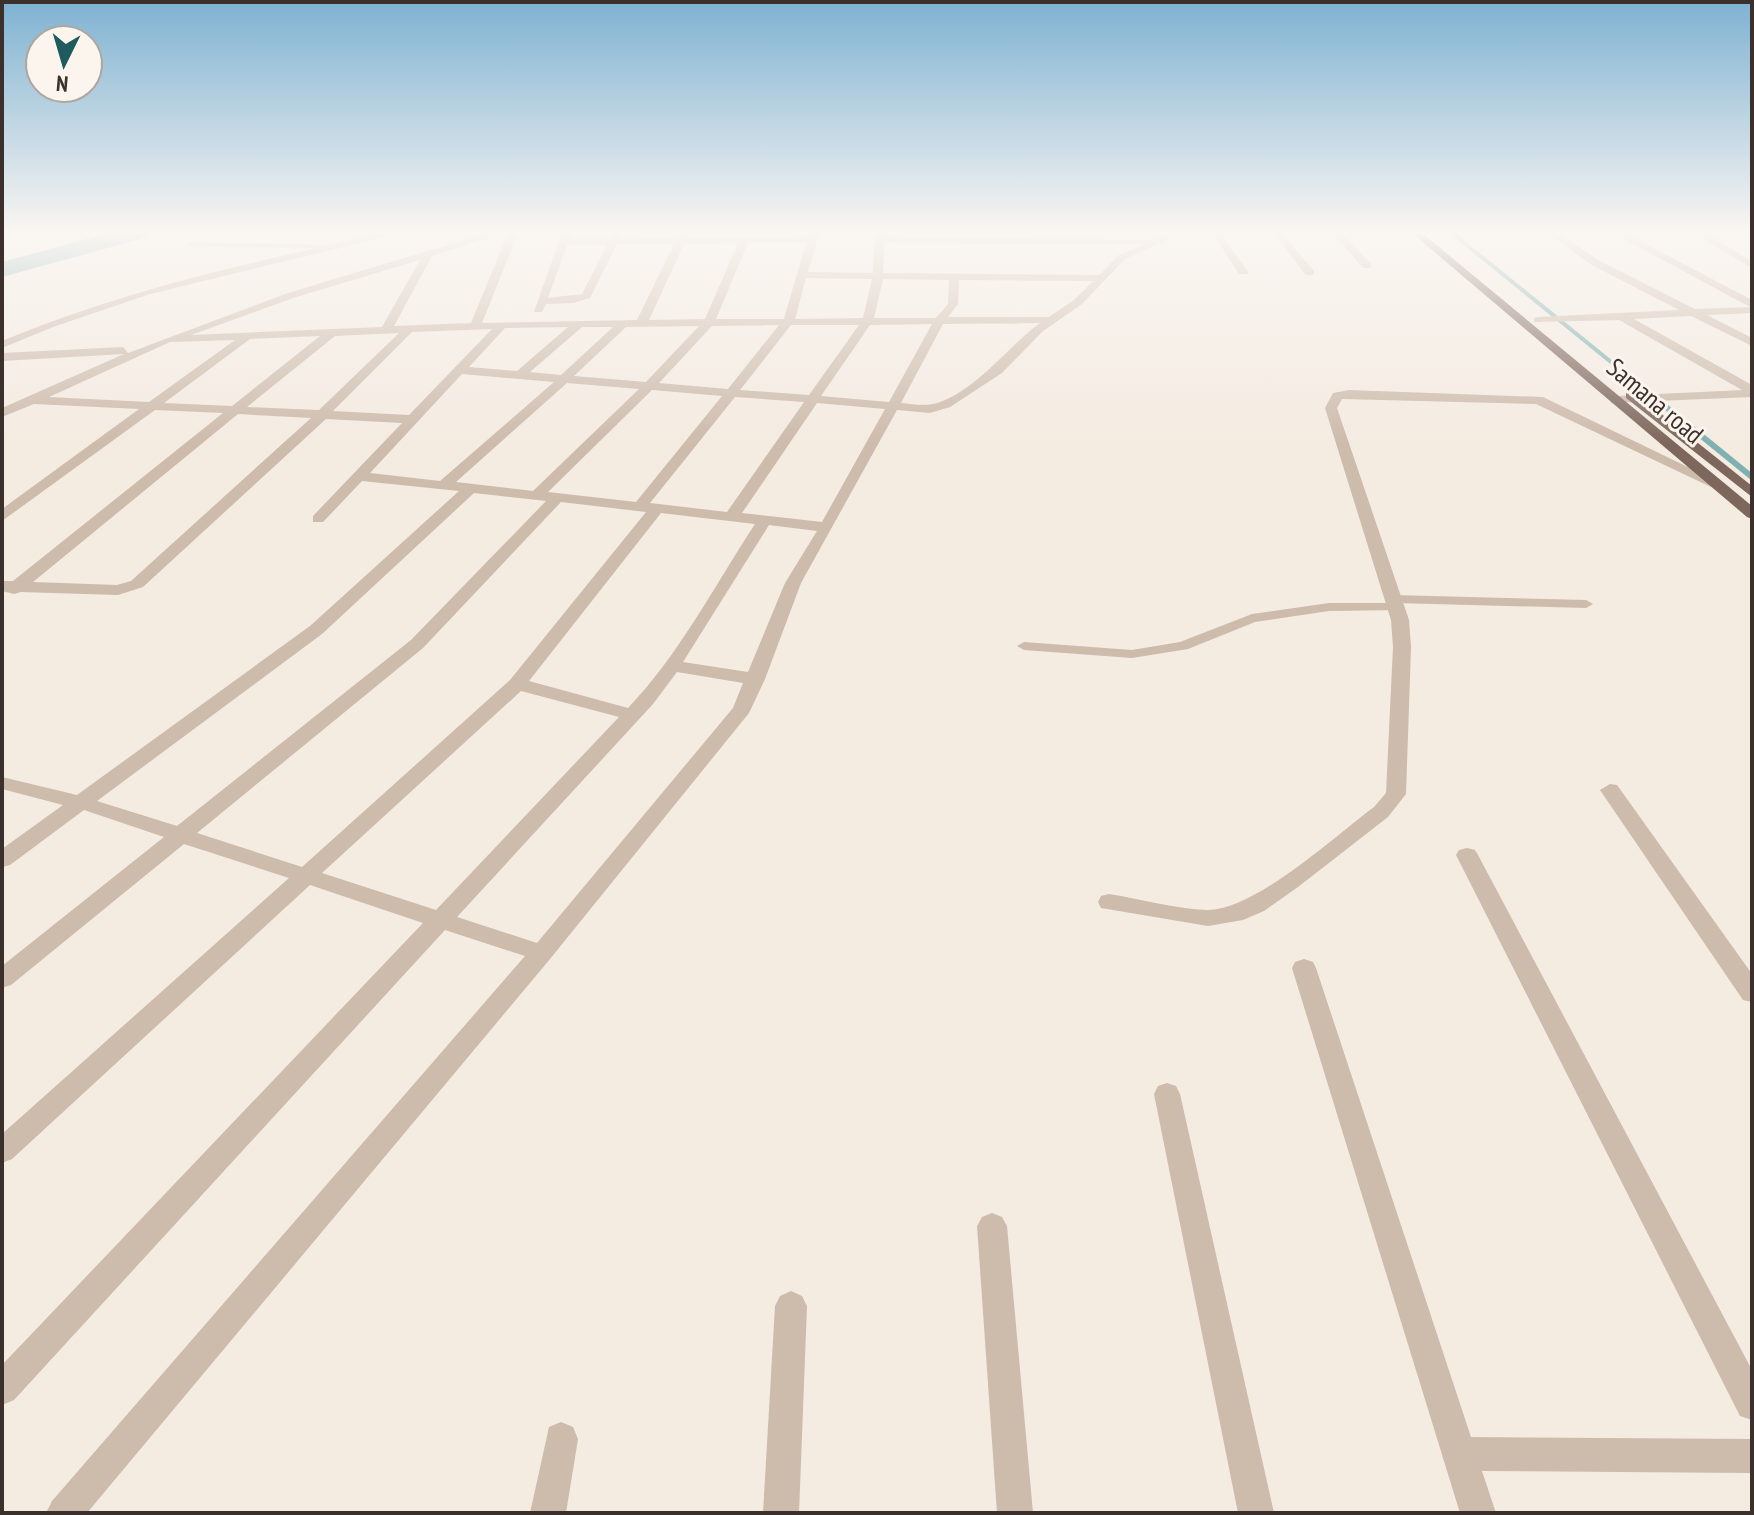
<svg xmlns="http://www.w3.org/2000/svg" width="1754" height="1515" font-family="'PT Sans Narrow',sans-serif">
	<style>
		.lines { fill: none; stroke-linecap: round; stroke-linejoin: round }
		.stream-far1 { stroke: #7fb0b2; stroke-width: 4 }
		.stream { stroke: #7fb0b2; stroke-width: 6 }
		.river { fill: #7fb0b2; fill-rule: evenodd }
		.service { fill: #cdbbac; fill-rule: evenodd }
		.minor { fill: #cdbbac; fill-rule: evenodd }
		.primary { fill: #7d675c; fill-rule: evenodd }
		.labels { text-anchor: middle; stroke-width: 6; stroke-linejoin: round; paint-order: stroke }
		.far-street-label { font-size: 26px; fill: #3b302b; stroke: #fbf5ee }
	</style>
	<rect width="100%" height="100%" fill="#f4ebe1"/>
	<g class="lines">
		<path class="stream-far1" d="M 1452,233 L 1627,375"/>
		<path class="stream" d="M 1624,373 L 1752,477"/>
		<path class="river" d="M 109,233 L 147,233 L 144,238 L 2,277 L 2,262 Z"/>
		<path class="service" d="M 190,242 L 339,245 L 343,247 L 339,249 L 187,246 Z
			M 1392,595 L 1586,600 L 1593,604 L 1586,608 L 1396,603 L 1402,607 L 1400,610 L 1329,611 L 1255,622 L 1188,649 L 1132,658 L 1024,650 L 1017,646 L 1024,642 L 1132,650 L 1180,642 L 1252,614 L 1329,603 L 1392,603 L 1385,599 Z"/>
		<path class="minor" d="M 2,233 L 12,233 L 2,240 Z
			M 383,233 L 401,233 L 150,294 L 53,327 L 2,348 L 2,341 C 125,289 254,262 383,233 Z
			M 487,233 L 502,233 L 432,256 L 394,326 L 471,323 L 508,233 L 518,233 L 482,323 L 637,320 L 674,244 L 617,244 L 590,298 L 573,303 L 546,304 L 542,312 L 534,312 L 562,233 L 572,233 L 569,239 L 610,239 L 613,233 L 623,233 L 620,239 L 677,238 L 679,233 L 689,233 L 686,238 L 808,237 L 809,233 L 819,233 L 808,272 L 873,273 L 875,233 L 885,233 L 885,237 L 1154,240 L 1169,233 L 1182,233 L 1125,259 L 1082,304 L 1043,331 L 1002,373 L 950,407 L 930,413 L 897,410 L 801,583 L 765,679 L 749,713 L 550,959 L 87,1513 L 46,1513 L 52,1501 L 525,956 L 445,930 L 14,1400 L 2,1405 L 2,1365 L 423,923 L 310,885 L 12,1159 L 2,1163 L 2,1134 L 289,878 L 184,844 L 11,985 L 2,988 L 2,966 L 164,837 L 84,810 L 10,865 L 2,867 L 2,849 L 63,805 L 2,789 L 2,777 L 77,795 L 310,626 L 459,491 L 362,481 L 323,522 L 313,522 L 313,516 L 402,423 L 326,419 L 143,587 L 118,595 L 21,592 L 14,594 L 2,591 L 2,581 L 13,581 L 223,413 L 155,410 L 2,521 L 2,509 L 139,409 L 34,404 L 2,417 L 2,408 L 124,354 L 2,361 L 2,353 L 123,347 L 128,353 L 288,293 ZM 738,243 L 705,319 L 649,320 L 684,244 ZM 748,243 L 806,243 L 784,319 L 716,319 ZM 884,243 L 1144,244 L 1119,255 L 1099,275 L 883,273 ZM 567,245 L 607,245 L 582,294 L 548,298 ZM 420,260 L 382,327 L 191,335 L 296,297 ZM 806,278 L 872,279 L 863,318 L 795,319 ZM 883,279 L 949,280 L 948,304 L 936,318 L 874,318 ZM 959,280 L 1093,281 L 1074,300 L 1049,317 L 948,317 L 958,304 ZM 1040,323 C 1008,346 974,394 933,404 C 923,406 911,404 901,403 L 943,324 ZM 932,324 L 889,402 L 821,396 L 870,325 ZM 779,325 L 728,389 L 659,383 L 712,326 ZM 791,325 L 859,325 L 809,395 L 740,390 ZM 699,326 L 646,382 L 574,376 L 626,327 ZM 568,327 L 517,371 L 469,367 L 505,328 ZM 582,327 L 613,327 L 561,375 L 530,372 ZM 492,329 L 409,415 L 333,411 L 412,332 ZM 399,333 L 319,410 L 247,407 L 335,336 ZM 320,336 L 232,406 L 164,403 L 250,339 ZM 235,340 L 149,402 L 49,397 L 170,342 ZM 462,374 L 554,382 L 440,481 L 370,473 ZM 567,383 L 639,389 L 533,491 L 456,482 ZM 652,390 L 722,396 L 636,502 L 548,492 ZM 735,397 L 804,402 L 727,512 L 650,503 ZM 817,403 L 885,409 L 822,522 L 742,513 ZM 238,414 L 311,418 L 131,581 L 117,585 L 33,582 ZM 474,493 L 546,501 L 411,640 L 177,826 L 97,801 L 322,634 ZM 561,502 L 646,512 L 510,680 L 302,867 L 197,833 L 423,648 ZM 661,513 L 755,524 C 715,585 679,655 628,708 L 529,681 ZM 769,525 L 817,531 L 785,583 L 748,672 L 683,662 ZM 677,672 L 743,683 L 733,708 L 537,943 L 457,917 L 653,704 ZM 521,691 L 619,717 L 436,910 L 322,873 Z
			M 1212,233 L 1221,233 L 1248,272 L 1247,274 L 1239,274 Z
			M 1273,233 L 1282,233 L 1314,271 L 1314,275 L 1306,275 Z
			M 1333,233 L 1342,233 L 1371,264 L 1371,268 L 1363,268 Z
			M 1548,233 L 1559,233 L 1598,260 L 1695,309 L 1750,307 L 1613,233 L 1625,233 L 1752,300 L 1752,313 L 1707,315 L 1752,338 L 1752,346 L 1691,316 L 1634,319 L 1752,385 L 1752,397 L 1611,403 L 1611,397 L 1616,396 L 1742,390 L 1619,320 L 1534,322 L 1534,318 L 1538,317 L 1679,310 L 1590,264 Z
			M 1693,233 L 1704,233 L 1752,261 L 1752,268 Z
			M 1349,390 L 1543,397 L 1723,484 L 1721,487 L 1711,487 L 1536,404 L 1342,399 L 1337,408 L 1409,620 L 1411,647 L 1406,794 L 1388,817 L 1298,887 L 1264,911 L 1243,920 L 1208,926 L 1101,908 L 1098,902 L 1101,896 L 1109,894 C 1141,899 1175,909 1207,910 C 1254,911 1335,836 1374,807 L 1386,793 L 1393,647 L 1391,620 L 1325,408 L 1333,393 Z
			M 1610,784 L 1617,785 L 1752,974 L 1752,1002 L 1743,1000 L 1600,790 Z
			M 1467,848 L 1475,850 L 1478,855 L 1752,1370 L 1752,1420 L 1740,1416 L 1456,855 L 1459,850 Z
			M 1304,959 L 1313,962 L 1316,968 L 1471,1437 L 1752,1439 L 1752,1473 L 1482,1471 L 1496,1513 L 1460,1513 L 1292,968 L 1295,962 Z
			M 1167,1083 L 1176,1086 L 1180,1094 L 1274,1513 L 1238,1513 L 1154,1094 L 1158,1086 Z
			M 992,1213 L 1002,1217 L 1007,1226 L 1033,1513 L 997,1513 L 977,1226 L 982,1217 Z
			M 791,1291 L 802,1296 L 807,1306 L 799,1513 L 763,1513 L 775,1306 L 780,1296 Z
			M 561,1422 L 573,1427 L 578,1439 L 566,1513 L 530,1513 L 549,1427 Z"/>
		<path class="primary" d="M 1412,233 L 1422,233 L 1752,506 L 1752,519 L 1747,517 Z
			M 1626,392 L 1634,392 L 1752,486 L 1752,497 L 1626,398 Z"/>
	</g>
	<linearGradient id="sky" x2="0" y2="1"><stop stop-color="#7eb2d2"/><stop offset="0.52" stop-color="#faf6f2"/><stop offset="1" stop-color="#faf6f2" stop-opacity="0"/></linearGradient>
	<rect width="1754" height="445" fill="url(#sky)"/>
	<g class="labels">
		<g class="far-street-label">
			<text transform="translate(1655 401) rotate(40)" y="9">Samana road</text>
		</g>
	</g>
	<rect width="1754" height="1515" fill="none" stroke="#3b302b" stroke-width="8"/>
	<g transform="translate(64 64) rotate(185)"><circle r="38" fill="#fbf5ee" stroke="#aea6a0" stroke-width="2"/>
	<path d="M0-6L14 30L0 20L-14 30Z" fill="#1f5a5e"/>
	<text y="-12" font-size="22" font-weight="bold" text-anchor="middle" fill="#3b302b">N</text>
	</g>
</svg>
